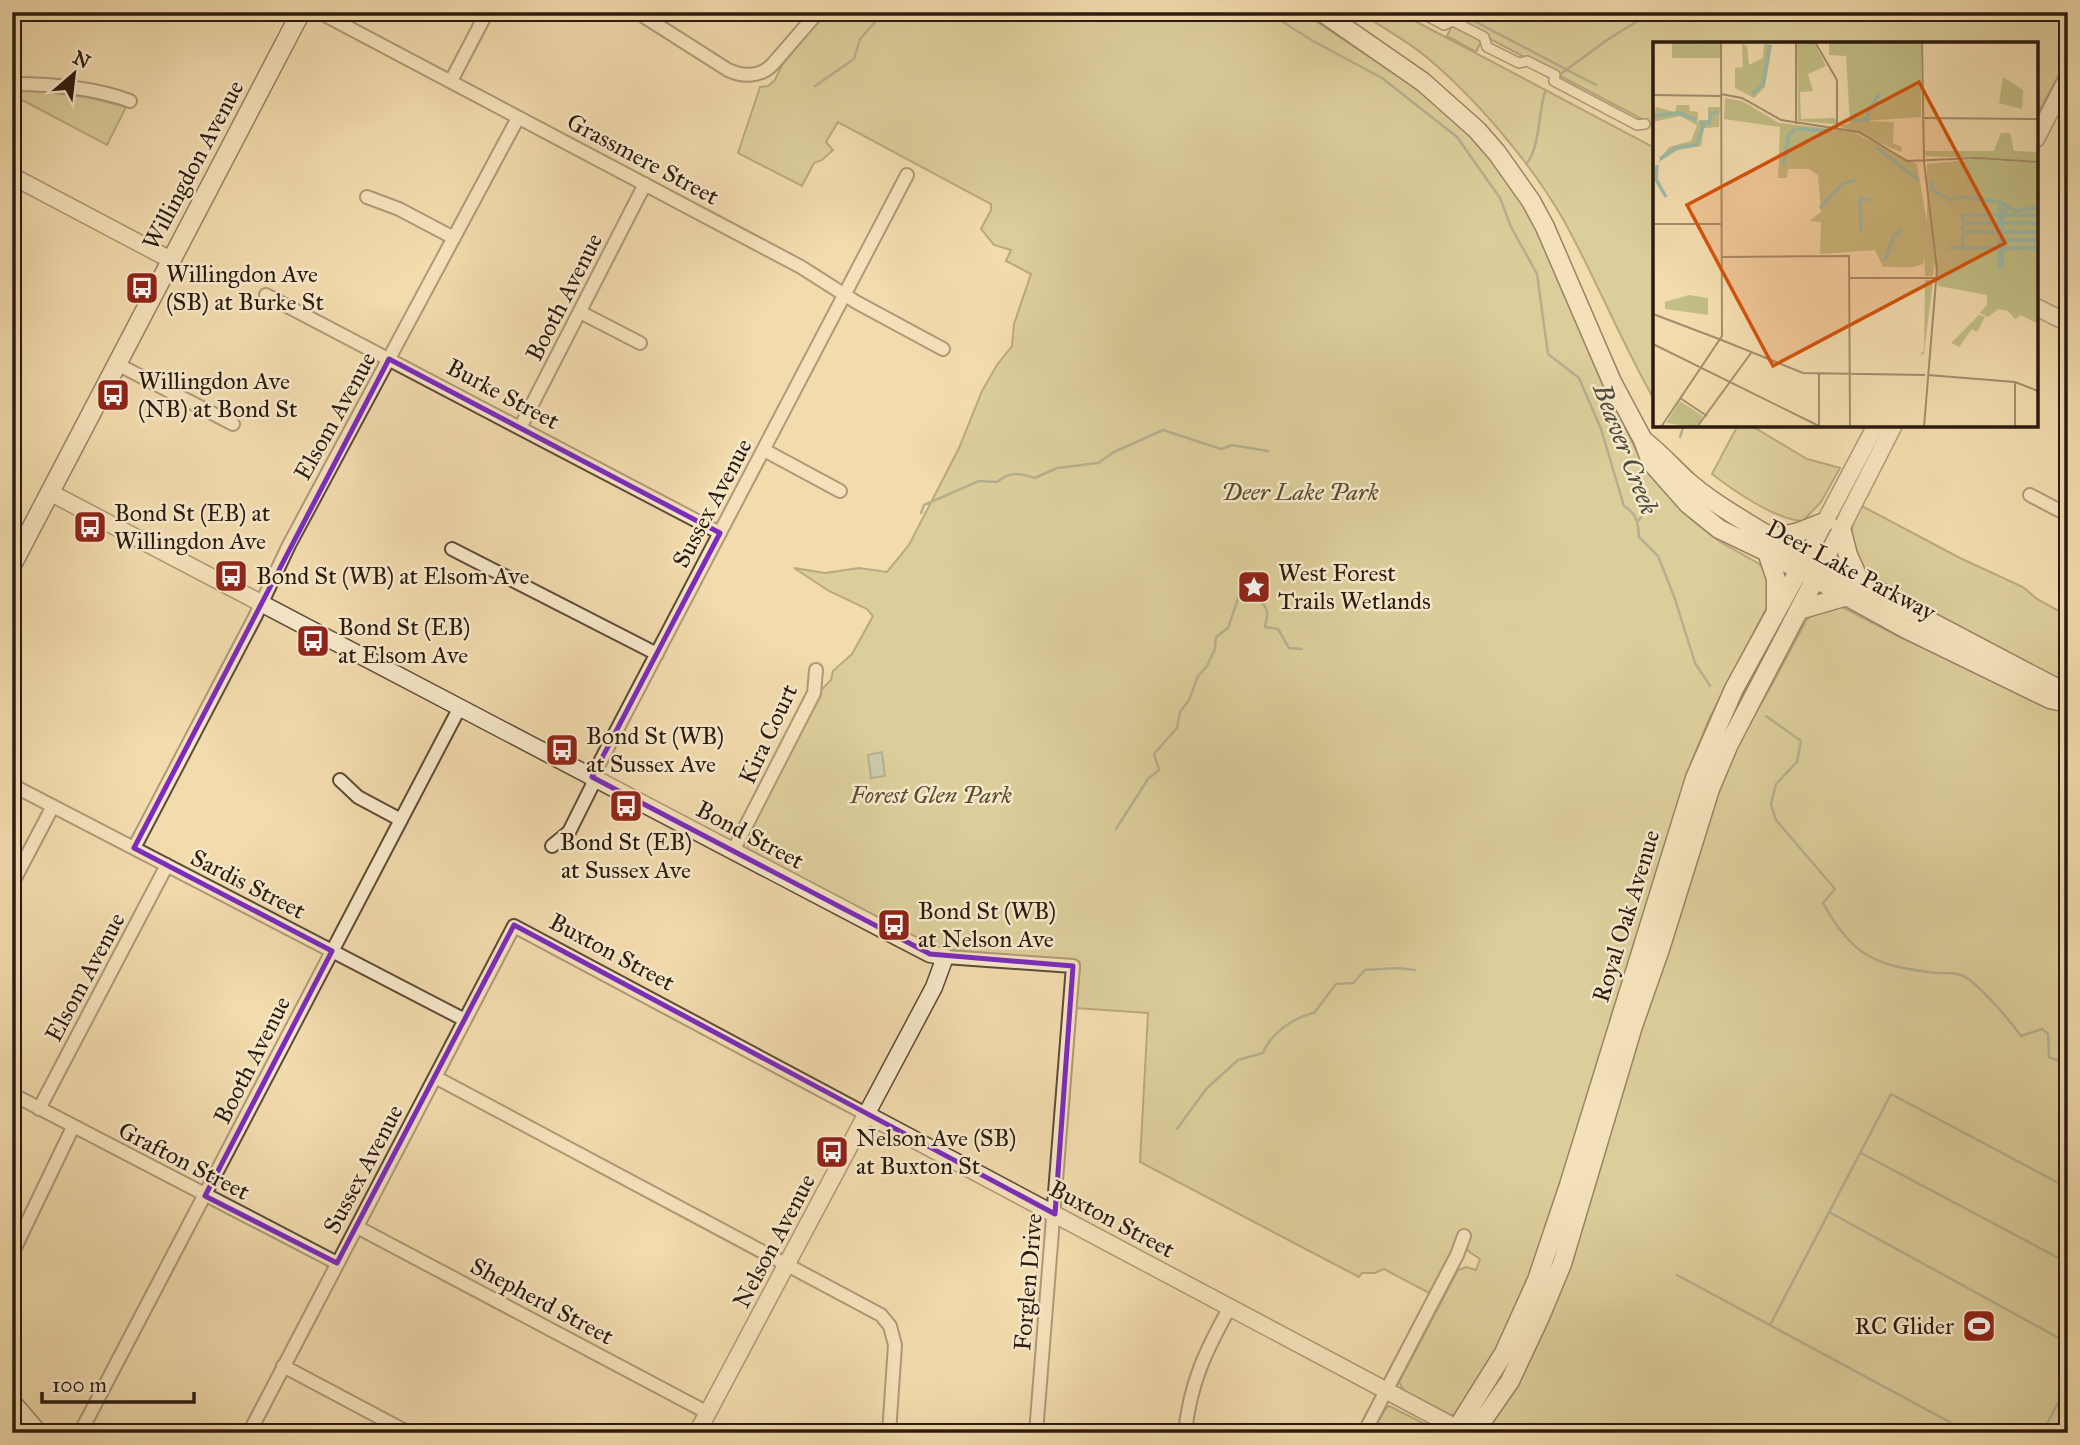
<svg xmlns="http://www.w3.org/2000/svg" width="2080" height="1445" font-family="'IM FELL Great Primer',serif">
	<style>
		.green { fill: #c2be85; stroke: #766c4a; stroke-width: 2 }
		.water { fill: #9bbbaa; stroke: #6e7b6c; stroke-width: 2 }
		.lines { fill: none; stroke-linecap: round; stroke-linejoin: round }
		.stream { stroke: #6e7b6c; stroke-width: 2.5 }
		.pedestrian-casing { stroke: #5d4b36; stroke-width: 12 }
		.minor-casing { stroke: #5d4b36; stroke-width: 16 }
		.tertiary-casing { stroke: #5d4b36; stroke-width: 19 }
		.secondary-casing { stroke: #2b1b0f; stroke-width: 21 }
		.pedestrian { stroke: #f7e8ca; stroke-width: 9 }
		.minor { stroke: #f7e8ca; stroke-width: 12 }
		.tertiary { stroke: #f7e8ca; stroke-width: 16 }
		.secondary { stroke: #f7e8ca; stroke-width: 18 }
		.marked { fill: none; stroke: #7b2cbf; stroke-width: 5; stroke-linejoin: round }
		.labels { text-anchor: middle; stroke-width: 5; stroke-linejoin: round; paint-order: stroke }
		.street-label { font-size: 24px; fill: #2b1b0f; stroke: #f7e8ca }
		.poi-label { font-size: 24px; fill: #2b1b0f; stroke: #f7e8ca; text-anchor: start }
		.park-label { font-size: 24px; font-style: italic; fill: #584c32; stroke: #f7e8ca }
		.water-label { font-size: 26px; font-style: italic; fill: #4d4b3e; stroke: #f7e8ca }
		.inset-river { fill: none; stroke: #9bbbaa; stroke-width: 3.5 }
		.inset-road { fill: none; stroke: #a28e6e; stroke-width: 2 }
		.view { fill: #d5530c; fill-opacity: 0.15; stroke: #d5530c; stroke-width: 3.5 }
		.inset-edge { fill: none; stroke: #2b1b0f; stroke-width: 3.5 }
	</style>
	<rect width="100%" height="100%" fill="#f2dbad"/>
	<filter id="stains"><feTurbulence type="fractalNoise" baseFrequency=".00286" numOctaves="4"/><feColorMatrix values="0 0 0 0 .2 0 0 0 0 .09 0 0 0 0 .02 0 0 0 .5 -.17"/></filter>
	<radialGradient id="worn" r=".72"><stop offset=".6" stop-color="#630" stop-opacity="0"/><stop offset="1" stop-color="#630" stop-opacity=".3"/></radialGradient>
	<path class="green" d="M 826,12 L 1302,12 L 1422,92 L 1462,126 L 1501,169 L 1540,232 L 1599,373 L 1636,450 L 1648,469 L 1691,519 L 1720,542 L 1758,563 L 1768,574 L 1770,601 L 1710,717 L 1693,758 L 1631,962 L 1610,1019 L 1640,1028 L 1729,758 L 1768,692 L 1806,621 C 1814,610 1828,604 1842,607 L 1900,637 L 2068,710 L 2068,1433 L 1482,1433 L 1589,1192 L 1538,1260 L 1488,1368 L 1457,1415 L 1450,1415 L 1404,1391 L 1399,1382 L 1458,1270 L 1466,1267 L 1476,1270 L 1480,1259 L 1468,1251 L 1461,1235 L 1429,1293 L 1384,1269 L 1375,1273 L 1362,1273 L 1359,1277 L 1140,1162 L 1148,1013 L 1076,1008 L 1080,964 L 1079,961 L 942,949 L 923,941 L 748,849 L 746,838 L 822,689 L 831,680 L 833,671 L 852,654 L 873,616 L 867,609 L 829,591 L 794,568 L 825,573 L 859,568 L 887,572 L 909,545 L 959,448 L 982,391 L 997,365 L 1012,346 L 1014,324 L 1031,274 L 1006,261 L 1011,250 L 994,245 L 981,229 L 991,210 L 991,204 L 838,122 L 826,142 L 833,150 L 822,160 L 814,163 L 802,186 L 738,153 C 745,131 753,109 760,87 L 768,86 L 775,80 L 782,65 Z
		M 1373,12 L 1398,12 L 1655,148 L 1655,401 C 1621,342 1596,278 1563,219 C 1531,163 1474,96 1425,56 C 1407,41 1386,30 1367,17 Z
		M 1439,12 L 2068,12 L 2068,58 L 2036,117 L 2036,44 L 1655,44 L 1655,126 Z
		M 1453,24 L 1482,40 L 1476,52 L 1447,36 Z
		M 25,90 L 87,97 L 126,107 L 107,145 L 22,100 L 14,91 Z
		M 1738,425 L 1750,425 L 1807,459 L 1840,468 L 1821,502 L 1803,521 C 1776,520 1734,491 1712,474 Z
		M 1860,505 L 1960,558 L 2023,587 L 2037,599 L 2068,616 L 2068,684 L 1952,624 L 1865,571 C 1845,548 1849,529 1860,505 Z
		M 1389,1406 L 1437,1430 L 1439,1433 L 1374,1433 L 1373,1430 L 1386,1408 Z"/>
	<path class="water" d="M 882,752 L 885,776 L 871,778 L 868,755 Z"/>
	<g class="lines">
		<path class="stream" d="M 1267,12 L 1313,41 L 1382,78 L 1457,137 L 1500,198 L 1511,227 L 1537,274 L 1548,354 L 1579,378 L 1601,429 L 1624,506 C 1637,514 1638,522 1639,537 L 1658,556 L 1675,599 L 1695,663 L 1710,686
			M 1457,12 L 1596,85
			M 1562,73 L 1607,40 L 1652,12
			M 815,86 L 854,59 L 860,39 L 884,12
			M 1527,163 C 1540,147 1538,113 1545,92
			M 1680,437 L 1684,425
			M 921,513 L 924,505 L 979,481 L 997,482 C 1011,471 1018,473 1035,478 L 1057,468 L 1098,463 L 1114,452 L 1163,430 L 1221,449 L 1232,445 L 1268,451
			M 1639,520 L 1647,510 L 1646,506 L 1649,496
			M 1766,716 L 1801,741 L 1797,762 L 1776,784 L 1771,804 L 1776,820 L 1835,889 L 1823,903 C 1851,954 1873,965 1929,972 C 1938,974 1952,972 1961,975 C 1976,980 2011,1022 2021,1036 L 2042,1029 L 2048,1034 L 2049,1057 L 2068,1065
			M 1116,829 L 1148,779 L 1159,770 L 1154,754 L 1177,728 L 1180,712 L 1189,700 L 1198,676 L 1207,666 L 1215,649 L 1216,637 L 1228,628 L 1240,593 L 1244,591 C 1253,595 1269,603 1267,616 C 1267,619 1265,623 1265,627 L 1278,629 L 1289,648 L 1302,649
			M 1177,1129 L 1206,1089 L 1238,1060 L 1263,1053 C 1271,1033 1294,1017 1314,1013 L 1336,984 L 1353,983 L 1365,970 L 1398,968 L 1415,970
			M 1861,1153 L 2068,1263
			M 1829,1212 L 2068,1343
			M 1677,1275 L 1970,1433
			M 1770,1325 L 1891,1094 L 2068,1188
			M 2042,1433 L 2068,1384
			M 2061,1433 L 2068,1420"/>
		<defs>
			<path id="pedestrian" d="M 1420,12 L 1444,25 L 1453,21 L 1484,37 L 1487,47 L 1519,63 L 1527,61 L 1555,75 L 1554,81 L 1637,125 L 1645,124"/>
			<path id="minor" d="M 319,12 L 801,267 L 856,302 L 943,349
				M 637,12 L 728,70 C 743,77 760,77 772,65 L 818,12
				M 451,81 L 487,12
				M 12,84 C 51,84 93,87 130,101
				M 367,197 L 399,209 L 454,238
				M 266,295 L 720,533
				M 580,312 L 640,343
				M 117,364 L 233,424
				M 520,428 L 645,184
				M 764,450 L 840,491
				M 2030,495 L 2068,515
				M 452,549 L 657,654
				M 340,780 L 358,797 L 401,820
				M 12,785 L 465,1020
				M 552,846 L 569,832 L 591,788 L 600,762 L 907,175
				M 134,848 L 255,617 L 289,545 L 518,118
				M 733,851 L 814,693 L 816,670
				M 12,884 L 53,806
				M 945,957 L 1073,966 L 1036,1433
				M 435,1077 L 881,1315 L 890,1326 L 895,1345 L 889,1433
				M 12,1094 L 337,1263
				M 39,1109 L 167,865
				M 357,1227 L 708,1413
				M 12,1254 L 73,1127
				M 283,1366 L 409,1433
				M 80,1433 L 460,707
				M 249,1433 L 514,926 L 866,1114
				M 1185,1433 C 1190,1383 1206,1350 1230,1307
				M 1364,1433 L 1457,1255 L 1464,1236"/>
			<path id="tertiary" d="M 2036,139 L 2068,77
				M 12,176 L 171,260
				M 2036,307 L 2068,323
				M 51,493 L 878,927 L 930,954 L 945,957 L 934,987 L 697,1433
				M 1802,565 L 1876,425
				M 1817,576 L 1894,425
				M 866,1114 L 1466,1433"/>
			<path id="secondary" d="M 1322,12 L 1423,82 L 1477,130 L 1497,153 L 1531,201 L 1545,227 L 1612,382 L 1643,440 L 1651,462 L 1688,504 L 1719,529 L 1767,552 L 1906,629 L 2050,699 L 2068,703
				M 1643,440 C 1660,453 1671,466 1686,480 C 1712,503 1743,520 1772,538 L 2068,694
				M 1841,528 L 1848,555 L 1861,584
				M 1772,538 L 1799,532 L 1827,521
				M 1767,552 L 1776,579 L 1776,610
				M 12,565 L 301,12
				M 1799,610 L 1847,596
				M 12,1403 L 38,1433
				M 12,1427 L 18,1433
				M 1454,1433 L 1504,1353 L 1537,1280 L 1569,1185 L 1695,778 L 1734,689 L 1799,570
				M 1474,1433 L 1510,1381 L 1540,1317 L 1562,1264 L 1633,1026 L 1660,949 L 1710,789 L 1729,744 L 1815,579"/>
		</defs>
		<use href="#pedestrian" class="pedestrian-casing"/>
		<use href="#minor" class="minor-casing"/>
		<use href="#tertiary" class="tertiary-casing"/>
		<use href="#secondary" class="secondary-casing"/>
		<use href="#pedestrian" class="pedestrian"/>
		<use href="#minor" class="minor"/>
		<use href="#tertiary" class="tertiary"/>
		<use href="#secondary" class="secondary"/>
	</g>
	<path d="M0 0H2080V1445H0ZM 389,359 L 720,533 L 592,777 L 930,954 L 1073,966 L 1055,1214 L 514,925 L 337,1263 L 205,1196 L 332,951 L 134,848 Z" fill="#f2dbad" fill-opacity=".55" fill-rule="evenodd"/>
	<path class="marked" d="M 389,359 L 720,533 L 592,777 L 930,954 L 1073,966 L 1055,1214 L 514,925 L 337,1263 L 205,1196 L 332,951 L 134,848 Z"/>
	<defs>
		<symbol id="bus-square" viewBox="-11 -11 22 22"><rect x="-9" y="-9" width="18" height="18" rx="4" fill="#8f2418" stroke="#f7e8ca"/><path d="M-5-6H5V4H4V6H2V4H-2V6H-4V4H-5ZM-3.5-4V0h7V-4ZM-3.5 1.2v1.5H-2V1.2ZM2 1.2v1.5H3.5V1.2Z" fill="#fff"/></symbol>
		<symbol id="sight-square" viewBox="-11 -11 22 22"><rect x="-9" y="-9" width="18" height="18" rx="4" fill="#8f2418" stroke="#f7e8ca"/><path d="M0-6L1.8-2.2L6-1.7L2.9 1.2L3.7 5.4L0 3.3L-3.7 5.4L-2.9 1.2L-6-1.7L-1.8-2.2Z" fill="#fff"/></symbol>
		<symbol id="stadium-square" viewBox="-11 -11 22 22"><rect x="-9" y="-9" width="18" height="18" rx="4" fill="#8f2418" stroke="#f7e8ca"/><path d="M0-5a6.5 5 0 1 0 0 10a6.5 5 0 1 0 0-10ZM-3.5-1.8h7v3.6h-7Z" fill="#fff"/></symbol>
	</defs>
	<g fill-rule="evenodd">
		<use href="#bus-square" x="123" y="269" width="38" height="38"/>
		<use href="#bus-square" x="94" y="376" width="38" height="38"/>
		<use href="#bus-square" x="71" y="508" width="38" height="38"/>
		<use href="#bus-square" x="212" y="557" width="38" height="38"/>
		<use href="#sight-square" x="1235" y="568" width="38" height="38"/>
		<use href="#bus-square" x="294" y="622" width="38" height="38"/>
		<use href="#bus-square" x="543" y="731" width="38" height="38"/>
		<use href="#bus-square" x="607" y="787" width="38" height="38"/>
		<use href="#bus-square" x="875" y="906" width="38" height="38"/>
		<use href="#bus-square" x="813" y="1133" width="38" height="38"/>
		<use href="#stadium-square" x="1960" y="1307" width="38" height="38"/>
	</g>
	<g class="labels">
		<g class="street-label">
			<text transform="translate(643 159) rotate(28)" y="8">Grassmere Street</text>
			<text transform="translate(193 165) rotate(-62)" y="8">Willingdon Avenue</text>
			<text transform="translate(564 297) rotate(-63)" y="8">Booth Avenue</text>
			<text transform="translate(503 394) rotate(28)" y="8">Burke Street</text>
			<text transform="translate(335 416) rotate(-61)" y="8">Elsom Avenue</text>
			<text transform="translate(712 503) rotate(-62)" y="8">Sussex Avenue</text>
			<text transform="translate(1851 570) rotate(28)" y="8">Deer Lake Parkway</text>
			<text transform="translate(768 734) rotate(-65)" y="8">Kira Court</text>
			<text transform="translate(750 835) rotate(28)" y="8">Bond Street</text>
			<text transform="translate(248 884) rotate(27)" y="8">Sardis Street</text>
			<text transform="translate(1626 916) rotate(-73)" y="8">Royal Oak Avenue</text>
			<text transform="translate(612 952) rotate(28)" y="8">Buxton Street</text>
			<text transform="translate(85 977) rotate(-62)" y="8">Elsom Avenue</text>
			<text transform="translate(252 1060) rotate(-63)" y="8">Booth Avenue</text>
			<text transform="translate(184 1161) rotate(27)" y="8">Grafton Street</text>
			<text transform="translate(363 1169) rotate(-62)" y="8">Sussex Avenue</text>
			<text transform="translate(1112 1219) rotate(28)" y="8">Buxton Street</text>
			<text transform="translate(774 1241) rotate(-62)" y="8">Nelson Avenue</text>
			<text transform="translate(1028 1282) rotate(-85)" y="8">Forglen Drive</text>
			<text transform="translate(542 1301) rotate(28)" y="8">Shepherd Street</text>
		</g>
		<g class="poi-label">
			<text x="166" y="282">Willingdon Ave<tspan x="166" dy="28">(SB) at Burke St</tspan></text>
			<text x="138" y="389">Willingdon Ave<tspan x="138" dy="28">(NB) at Bond St</tspan></text>
			<text x="114" y="521">Bond St (EB) at<tspan x="114" dy="28">Willingdon Ave</tspan></text>
			<text x="1278" y="581">West Forest<tspan x="1278" dy="28">Trails Wetlands</tspan></text>
			<text x="256" y="584">Bond St (WB) at Elsom Ave</text>
			<text x="338" y="635">Bond St (EB)<tspan x="338" dy="28">at Elsom Ave</tspan></text>
			<text x="586" y="744">Bond St (WB)<tspan x="586" dy="28">at Sussex Ave</tspan></text>
			<text x="626" y="850" text-anchor="middle">Bond St (EB)<tspan x="626" dy="28">at Sussex Ave</tspan></text>
			<text x="918" y="919">Bond St (WB)<tspan x="918" dy="28">at Nelson Ave</tspan></text>
			<text x="856" y="1146">Nelson Ave (SB)<tspan x="856" dy="28">at Buxton St</tspan></text>
			<text x="1954" y="1334" text-anchor="end">RC Glider</text>
		</g>
		<g class="park-label">
			<text x="1300" y="500">Deer Lake Park</text>
			<text x="931" y="803">Forest Glen Park</text>
		</g>
		<g class="water-label">
			<text transform="translate(1626 449) rotate(69)" y="9">Beaver Creek</text>
		</g>
	</g>
	<g transform="translate(1653 42)">
		<rect width="385" height="385" fill="#f2dbad"/>
		<path d="M 19,0 L 67,0 L 67,16 L 19,16 ZM 144,0 L 161,0 L 173,24 L 155,32 L 160,49 L 147,50 L 148,77 L 182,76 L 183,82 L 145,79 ZM 176,0 L 268,0 L 268,75 L 211,79 L 241,80 L 240,101 L 249,105 L 248,110 L 187,84 L 197,81 L 193,14 L 176,13 ZM 89,2 L 94,4 L 96,23 L 110,16 L 111,2 L 119,3 L 112,45 L 101,56 L 82,46 L 82,26 L 90,25 ZM 350,35 L 370,48 L 369,67 L 346,61 ZM 72,56 L 89,59 L 126,81 L 198,89 L 264,122 L 274,181 L 274,122 L 324,117 L 385,121 L 385,282 L 368,273 L 362,277 L 355,269 L 345,267 L 335,275 L 327,271 L 334,263 L 334,253 L 285,244 L 281,220 L 280,234 L 272,234 L 271,214 L 270,222 L 261,225 L 230,225 L 222,208 L 167,212 L 168,180 L 156,179 L 168,170 L 165,133 L 156,127 L 135,127 L 134,136 L 125,136 L 127,85 L 71,77 ZM 24,63 L 36,63 L 37,69 L 45,70 L 44,83 L 27,74 L 0,80 L 3,65 L 22,70 ZM 55,65 L 67,65 L 66,85 L 51,86 L 48,104 L 25,108 L 4,121 L 16,105 L 38,99 L 46,78 L 55,78 ZM 348,91 L 357,91 L 361,109 L 385,110 L 385,119 L 273,114 L 271,109 L 341,109 ZM 272,238 L 280,238 L 271,312 L 267,313 L 271,308 ZM 36,253 L 55,256 L 55,273 L 12,267 L 12,260 ZM 326,273 L 332,275 L 324,290 L 319,287 L 306,305 L 298,301 ZM 27,359 L 50,374 L 43,385 L 13,381 Z" fill="#c2be85"/>
		<path class="inset-river" d="M 99,53 L 110,42 L 117,3M 0,74 L 26,71 L 44,78M 195,78 L 217,78M 212,78 L 226,51M 47,81 L 56,81 L 58,72 L 65,69M 145,87 L 174,89M 223,105 L 265,138M 7,117 L 22,106 L 43,103 L 51,82M 4,123 L 3,137 L 13,155M 130,124 L 136,92 L 143,87M 278,139 L 279,148 L 297,158 L 310,155 L 347,160 L 347,185M 348,161 L 363,169 L 385,165M 167,166 L 189,142 L 202,138M 350,173 L 385,173M 311,181 L 347,181M 350,181 L 385,181M 208,189 L 207,156 L 218,158M 311,190 L 347,190M 350,190 L 385,190M 347,195 L 347,227M 350,198 L 385,198M 296,206 L 345,206M 310,206 L 310,173 L 346,173M 350,206 L 385,206M 232,219 L 241,193 L 249,187M 349,226 L 349,171 L 356,166"/>
		<path class="inset-road" d="M 143,0 L 143,82M 162,0 L 184,38 L 184,86M 269,0 L 271,120M 68,52 L 89,56 L 128,78 L 206,90 L 254,119 L 324,116 L 385,120M 0,53 L 68,54M 269,76 L 385,77M 0,182 L 68,182M 69,215 L 196,214 L 197,385M 197,236 L 283,236M 0,272 L 66,297M 66,297 L 150,331 L 272,333M 0,302 L 168,385M 166,332 L 166,385M 275,333 L 362,340 L 385,349M 27,356 L 54,374M 8,385 L 69,294 L 68,0M 44,385 L 98,311M 271,385 L 284,227 L 271,120M 362,385 L 362,340"/>
		<path class="view" d="M 266,40 L 352,201 L 120,324 L 34,163 Z"/>
		<rect width="385" height="385" class="inset-edge"/>
	</g>
	<rect width="2080" height="1445" fill="none" stroke="#f2dbad" stroke-width="42"/>
	<rect x="14" y="14" width="2052" height="1417" fill="none" stroke="#2b1b0f" stroke-width="3.5"/>
	<rect x="21" y="21" width="2038" height="1403" fill="none" stroke="#2b1b0f" stroke-width="2"/>
	<g transform="translate(74 74) rotate(28)" stroke="#f7e8ca" stroke-width="5" paint-order="stroke">
	<path d="M0-5L12 26L0 18L-12 26Z" fill="#2b1b0f"/>
	<text y="-10" font-size="19" font-weight="bold" text-anchor="middle" fill="#2b1b0f">N</text>
	</g>
	<path d="M42 1392v10h152v-10" fill="none" stroke="#2b1b0f" stroke-width="3.5"/>
	<text x="52" y="1392" font-size="21" fill="#2b1b0f" stroke="#f7e8ca" stroke-width="5" paint-order="stroke">100 m</text>
	<rect width="100%" height="100%" filter="url(#stains)"/>
	<rect width="100%" height="100%" fill="url(#worn)"/>
</svg>
